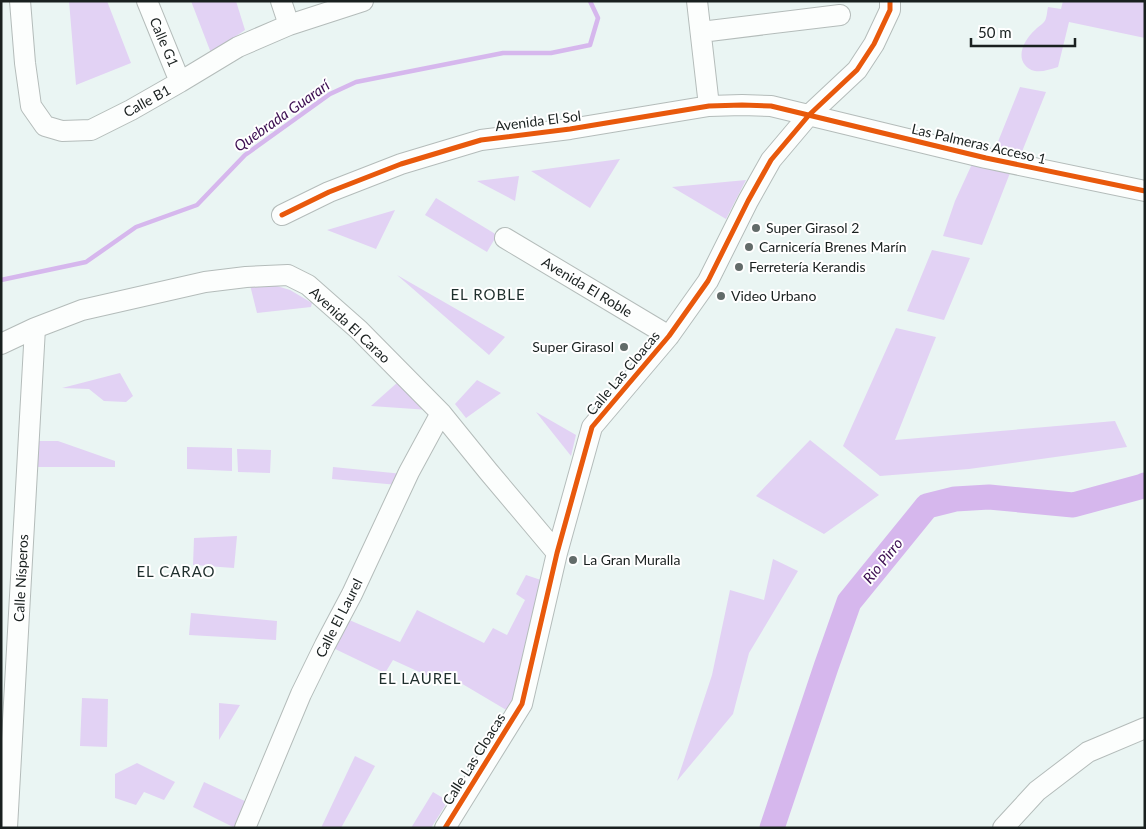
<svg xmlns="http://www.w3.org/2000/svg" width="1146" height="829" font-family="Lato,sans-serif">
	<style>
		.green { fill: #e2d2f4 }
		.lines { fill: none; stroke-linecap: round; stroke-linejoin: round }
		.stream { stroke: #d6b7ed; stroke-width: 4.5 }
		.river { stroke: #d6b7ed; stroke-width: 25 }
		.minor-casing { stroke: #b4bcba; stroke-width: 22 }
		.minor { stroke: #fcfefd; stroke-width: 20 }
		.cycleway-casing { stroke: #fff; stroke-width: 8 }
		.cycleway { stroke: #e8590c; stroke-width: 5 }
		.poi-dot { fill: #626b69; stroke: #fff; stroke-width: 2 }
		.labels { text-anchor: middle; stroke-width: 4; stroke-linejoin: round; paint-order: stroke }
		.street-label { font-size: 14px; fill: #19201f; stroke: #fff }
		.poi-label { font-size: 14px; fill: #19201f; stroke: #fff; text-anchor: start }
		.water-label { font-size: 15px; font-style: italic; fill: #3c0e51; stroke: #fff }
		.neighbourhood-label { font-size: 15px; letter-spacing: 1px; fill: #1f2f2d; stroke: #fff }
	</style>
	<rect width="100%" height="100%" fill="#eaf5f3"/>
	<path class="green" d="M 69,1 L 107,1 L 131,63 L 76,85 Z
		M 191,1 L 236,1 L 245,30 L 211,53 Z
		M 1063,1 L 1145,1 L 1145,38 L 1069,22 L 1058,67 C 1047,70 1034,76 1025,65 C 1016,54 1026,38 1035,30 C 1037,27 1042,25 1044,22 C 1047,19 1047,11 1048,7 L 1061,9 Z
		M 1020,87 L 1046,92 L 1019,159 L 993,154 Z
		M 620,159 L 590,208 L 531,171 Z
		M 972,164 L 1010,173 L 982,245 L 943,236 L 955,201 Z
		M 519,176 L 515,201 L 477,181 Z
		M 746,180 L 726,219 L 672,187 Z
		M 436,198 L 497,235 L 487,252 L 425,215 Z
		M 395,210 L 376,249 L 327,230 Z
		M 932,250 L 970,258 L 944,320 L 907,311 Z
		M 397,275 L 505,337 L 489,355 Z
		M 250,285 L 277,286 L 290,290 L 312,303 L 311,307 L 257,313 Z
		M 896,328 L 936,337 L 895,440 L 1115,421 L 1127,447 L 969,469 L 880,476 L 843,446 Z
		M 120,373 L 133,396 L 126,402 L 104,401 L 89,389 L 62,388 Z
		M 477,380 L 501,393 L 466,418 L 455,404 Z
		M 398,382 L 429,410 L 371,406 Z
		M 536,412 L 576,435 L 571,456 Z
		M 810,440 L 879,495 L 824,534 L 756,496 Z
		M 31,441 L 58,441 L 115,461 L 115,467 L 31,467 Z
		M 187,447 L 232,448 L 232,471 L 187,469 Z
		M 237,449 L 271,450 L 270,473 L 238,472 Z
		M 333,467 L 403,474 L 398,485 L 332,479 Z
		M 237,536 L 234,568 L 193,565 L 194,538 Z
		M 773,559 L 798,571 L 749,653 L 733,714 L 677,781 L 712,675 L 730,590 L 764,600 Z
		M 526,575 L 544,581 L 517,692 L 508,711 L 454,679 L 450,686 L 393,660 L 385,673 L 331,647 L 347,619 L 400,642 L 417,610 L 484,643 L 493,628 L 507,635 L 525,600 L 516,594 Z
		M 191,613 L 277,621 L 276,640 L 189,635 Z
		M 82,698 L 108,699 L 107,747 L 80,746 Z
		M 219,703 L 240,705 L 219,740 Z
		M 355,756 L 375,766 L 341,828 L 321,828 Z
		M 137,763 L 175,782 L 164,800 L 144,792 L 136,805 L 115,798 L 115,774 Z
		M 204,782 L 249,803 L 237,828 L 235,828 L 193,807 Z
		M 433,792 L 448,801 L 431,828 L 411,828 Z"/>
	<g class="lines">
		<path class="stream" d="M 1,280 L 86,262 L 136,227 L 197,205 L 245,155 L 330,94 L 356,82 L 503,53 L 551,53 L 590,45 L 598,18 L 590,1"/>
		<path class="river" d="M 772,828 L 826,667 L 849,602 L 927,506 L 955,499 L 989,497 L 1073,505 L 1143,486 L 1145,485"/>
		<defs>
			<path id="minor" d="M 20,1 L 25,63 L 31,106 L 45,126 L 62,131 L 91,130 L 131,110 L 180,82 L 238,47 L 289,25 L 363,1
				M 147,1 L 180,82
				M 281,1 L 289,25
				M 697,1 L 709,106
				M 701,32 L 840,15
				M 282,215 L 329,192 L 401,164 L 481,140 L 570,129 L 709,106 L 742,105 L 771,106 L 986,158 L 1145,191
				M 505,238 L 669,336
				M 1,344 L 35,328 L 82,310 L 205,282 L 246,277 L 288,275 L 308,285 L 359,330 L 441,413 L 488,471 L 557,553
				M 7,828 L 35,328
				M 245,828 L 301,694 L 325,645 L 352,594 L 409,472 L 441,413
				M 445,828 L 522,704 L 557,553 L 592,427 L 669,336 L 708,281 L 748,201 L 771,160 L 809,115 L 857,70 L 874,44 L 890,10 L 890,1
				M 1003,828 L 1037,791 L 1088,752 L 1145,728"/>
		</defs>
		<use href="#minor" class="minor-casing"/>
		<use href="#minor" class="minor"/>
		<defs>
			<path id="cycleway" d="M 282,215 L 329,192 L 401,164 L 481,140 L 570,129 L 709,106 L 742,105 L 771,106 L 986,158 L 1145,191
				M 445,828 L 522,704 L 557,553 L 592,427 L 669,336 L 708,281 L 748,201 L 771,160 L 809,115 L 857,70 L 874,44 L 890,10 L 890,1"/>
		</defs>
		<use href="#cycleway" class="cycleway-casing"/>
		<use href="#cycleway" class="cycleway"/>
	</g>
	<g class="poi-dot">
		<circle cx="756" cy="228" r="5"/>
		<circle cx="749" cy="247" r="5"/>
		<circle cx="739" cy="267" r="5"/>
		<circle cx="721" cy="296" r="5"/>
		<circle cx="624" cy="347" r="5"/>
		<circle cx="573" cy="560" r="5"/>
	</g>
	<g class="labels">
		<g class="street-label">
			<text transform="translate(164 42) rotate(67)" y="5">Calle G1</text>
			<text transform="translate(147 101) rotate(-29)" y="5">Calle B1</text>
			<text transform="translate(538 121) rotate(-7)" y="5">Avenida El Sol</text>
			<text transform="translate(979 144) rotate(13)" y="5">Las Palmeras Acceso 1</text>
			<text transform="translate(587 287) rotate(31)" y="5">Avenida El Roble</text>
			<text transform="translate(350 325) rotate(43)" y="5">Avenida El Carao</text>
			<text transform="translate(623 373) rotate(-50)" y="5">Calle Las Cloacas</text>
			<text transform="translate(21 578) rotate(-87)" y="5">Calle Nísperos</text>
			<text transform="translate(339 618) rotate(-63)" y="5">Calle El Laurel</text>
			<text transform="translate(474 759) rotate(-58)" y="5">Calle Las Cloacas</text>
		</g>
		<g class="poi-label">
			<text x="766" y="233">Super Girasol 2</text>
			<text x="759" y="252">Carnicería Brenes Marín</text>
			<text x="749" y="272">Ferretería Kerandis</text>
			<text x="731" y="301">Video Urbano</text>
			<text x="614" y="352" text-anchor="end">Super Girasol</text>
			<text x="583" y="565">La Gran Muralla</text>
		</g>
		<g class="water-label">
			<text transform="translate(282 116) rotate(-35)" y="5">Quebrada Guararí</text>
			<text transform="translate(883 561) rotate(-51)" y="5">Rio Pirro</text>
		</g>
		<g class="neighbourhood-label">
			<text x="488" y="300">EL ROBLE</text>
			<text x="176" y="577">EL CARAO</text>
			<text x="420" y="684">EL LAUREL</text>
		</g>
	</g>
	<rect width="1146" height="829" fill="none" stroke="#19201f" stroke-width="5"/>
	<path d="M971 38v8h104v-8" fill="none" stroke="#19201f" stroke-width="2.5"/>
	<text x="978" y="38" font-size="15" fill="#19201f" stroke="#ffffff" stroke-width="4" paint-order="stroke">50 m</text>
</svg>
